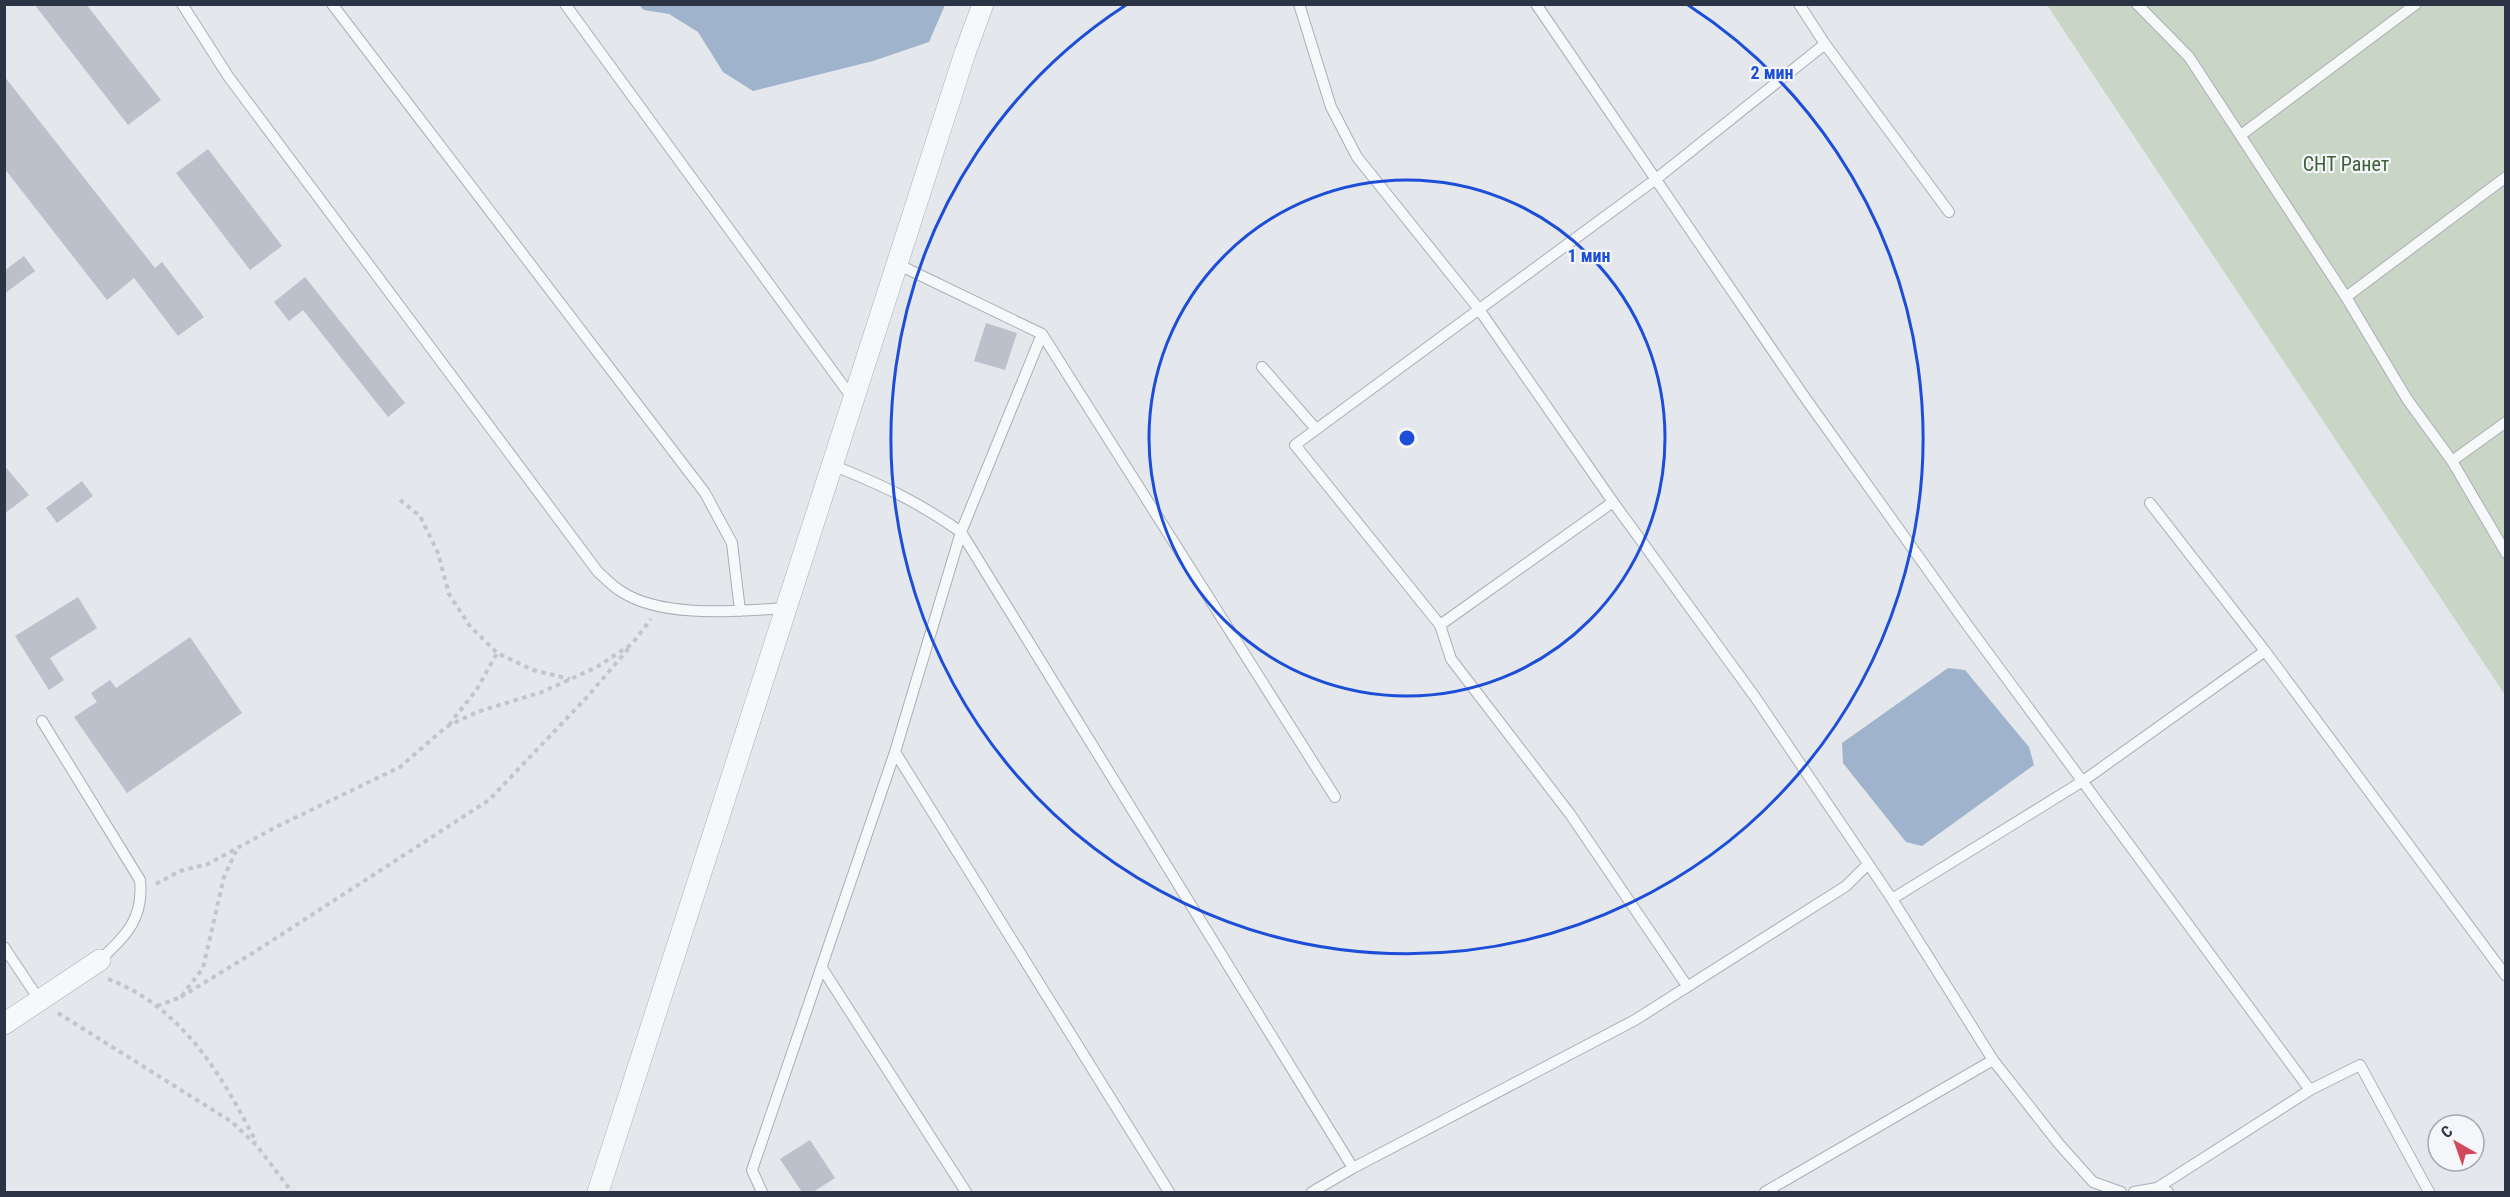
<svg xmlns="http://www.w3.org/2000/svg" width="2510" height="1197" font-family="'Roboto Condensed',sans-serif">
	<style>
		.green { fill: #c9d6c5 }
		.water { fill: #9fb4cc }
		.building { fill: #bbc0ca }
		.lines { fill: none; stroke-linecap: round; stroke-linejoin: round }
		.lane-casing { stroke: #a9aeb7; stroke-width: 12 }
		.street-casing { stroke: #a9aeb7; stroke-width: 22 }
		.path { stroke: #c2c5cb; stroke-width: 4; stroke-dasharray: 4.5 4.5; stroke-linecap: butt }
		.lane { stroke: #f7f8fa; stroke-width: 10 }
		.street { stroke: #f7f8fa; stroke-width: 21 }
		.ring { fill: none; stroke: #1d4ed8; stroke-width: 3 }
		.labels { text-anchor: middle; stroke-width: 4.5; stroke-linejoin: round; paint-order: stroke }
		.park-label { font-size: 20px; fill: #3f6138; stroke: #f4f6f9 }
		.centre { fill: #1d4ed8; stroke: #f4f6f9; stroke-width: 3 }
		.ring-label { font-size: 18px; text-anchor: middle; font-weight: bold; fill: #1d4ed8; stroke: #f4f6f9; stroke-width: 4.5; stroke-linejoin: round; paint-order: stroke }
	</style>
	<rect width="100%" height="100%" fill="#e4e7ec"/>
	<path class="green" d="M 2047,5 L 2505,5 L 2505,695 Z"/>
	<path class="water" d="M 639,5 L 945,5 L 929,42 L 873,61 L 753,91 L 723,72 L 698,32 L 669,14 L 644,10 Z
		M 1948,668 L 1965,670 L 2029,747 L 2034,765 L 1922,846 L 1906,842 L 1843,763 L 1842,743 Z"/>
	<path class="building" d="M 34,4 L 86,4 L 161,100 L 128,125 Z
		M 4,76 L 155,268 L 162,262 L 204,317 L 178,336 L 134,278 L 107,300 L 4,168 Z
		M 208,149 L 282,246 L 250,270 L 176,173 Z
		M 24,256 L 35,271 L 4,294 L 4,271 Z
		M 305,277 L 405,403 L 388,417 L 303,310 L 289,321 L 274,302 Z
		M 986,323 L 1017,333 L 1005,370 L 974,361 Z
		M 4,465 L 29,495 L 4,514 Z
		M 82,481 L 93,496 L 57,523 L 46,508 Z
		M 78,597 L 97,628 L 50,658 L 64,680 L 49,690 L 15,636 Z
		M 190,637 L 242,713 L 127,793 L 74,717 L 97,702 L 91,693 L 110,680 L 116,688 Z
		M 810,1140 L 835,1178 L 813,1192 L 802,1192 L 780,1159 Z"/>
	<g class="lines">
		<defs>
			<path id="lane" d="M 182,4 L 228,76 L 598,572 C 605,578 611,585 619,590 C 660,619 738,611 786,608
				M 332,4 L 705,493 L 732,543 L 740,611
				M 565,4 L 853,399
				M 1299,4 L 1331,107 L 1357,157 L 1478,308 L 1613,502 L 1755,697 L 1892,899 L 1993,1060 L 2059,1144 L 2093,1182 L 2121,1192
				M 1536,4 L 1801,392 L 1968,626 L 2310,1090
				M 1799,4 L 1825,44 L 1949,212
				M 2137,4 L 2189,57 L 2346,297 L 2407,399 L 2452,461 L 2506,553
				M 2241,135 L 2416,4
				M 897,264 L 1042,334 L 1335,797
				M 2346,297 L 2506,177
				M 1262,367 L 1316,429
				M 2452,461 L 2506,422
				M 832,465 C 882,485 917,501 961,532 L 1353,1168
				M 2150,503 L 2265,651 L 2506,976
				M 1440,625 L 1613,502
				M 42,721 L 140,880 C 144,919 126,935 100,960
				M 895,752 L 1169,1192
				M 1892,899 L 2083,781 L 2265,651
				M 4,947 L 40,1001
				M 822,968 L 966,1192
				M 1687,986 L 1570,814 L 1451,659 L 1440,625 L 1295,445 L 1656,179 L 1825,44
				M 2157,1188 L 2310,1090 L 2360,1065 L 2429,1192
				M 762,1192 L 752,1170 L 895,752 L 961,532 L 1042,334
				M 1312,1192 L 1353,1168 L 1635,1020 L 1846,886 L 1867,865
				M 1765,1192 L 1993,1060
				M 2134,1192 L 2157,1188 L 2168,1192"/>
			<path id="street" d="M 4,1024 L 100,960
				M 598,1192 L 965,53 L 983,4"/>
		</defs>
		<use href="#lane" class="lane-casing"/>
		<use href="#street" class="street-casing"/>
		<path class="path" d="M 400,500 L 420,516 L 438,553 L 449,594 L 469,625 L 497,653 L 533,670 L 570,679
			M 449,725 L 477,689 L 497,653
			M 156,884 L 180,871 L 208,864 L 274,828 L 400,767 L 446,727 L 477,712 L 542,692 L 597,667 L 632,644 L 651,619
			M 108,979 C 182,1007 222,1075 256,1142
			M 181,997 L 256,951 L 489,800 L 588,696 L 629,648
			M 157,1006 L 181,997 L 203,968 L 224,877 L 236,851
			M 58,1013 L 232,1122 L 257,1146 L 292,1192"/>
		<use href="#lane" class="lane"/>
		<use href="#street" class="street"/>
	</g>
	<g class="ring">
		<circle cx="1407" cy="438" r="258"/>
		<path d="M1688 5A516 516 0 1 1 1126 5"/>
	</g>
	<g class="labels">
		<g class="park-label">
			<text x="2346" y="171">СНТ Ранет</text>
		</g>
	</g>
	<circle cx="1407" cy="438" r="9" class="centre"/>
	<g class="ring-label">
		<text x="1772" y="79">2 мин</text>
		<text x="1589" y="262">1 мин</text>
	</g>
	<rect width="2510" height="1197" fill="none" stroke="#2b3445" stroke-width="12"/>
	<g transform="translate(2456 1143) rotate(320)"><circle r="28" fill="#f4f6f9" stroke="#a4a8b1" stroke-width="1.5"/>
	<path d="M0-4.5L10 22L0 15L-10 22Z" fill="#d1495b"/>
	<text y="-9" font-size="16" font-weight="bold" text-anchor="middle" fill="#2b3445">С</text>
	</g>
</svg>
